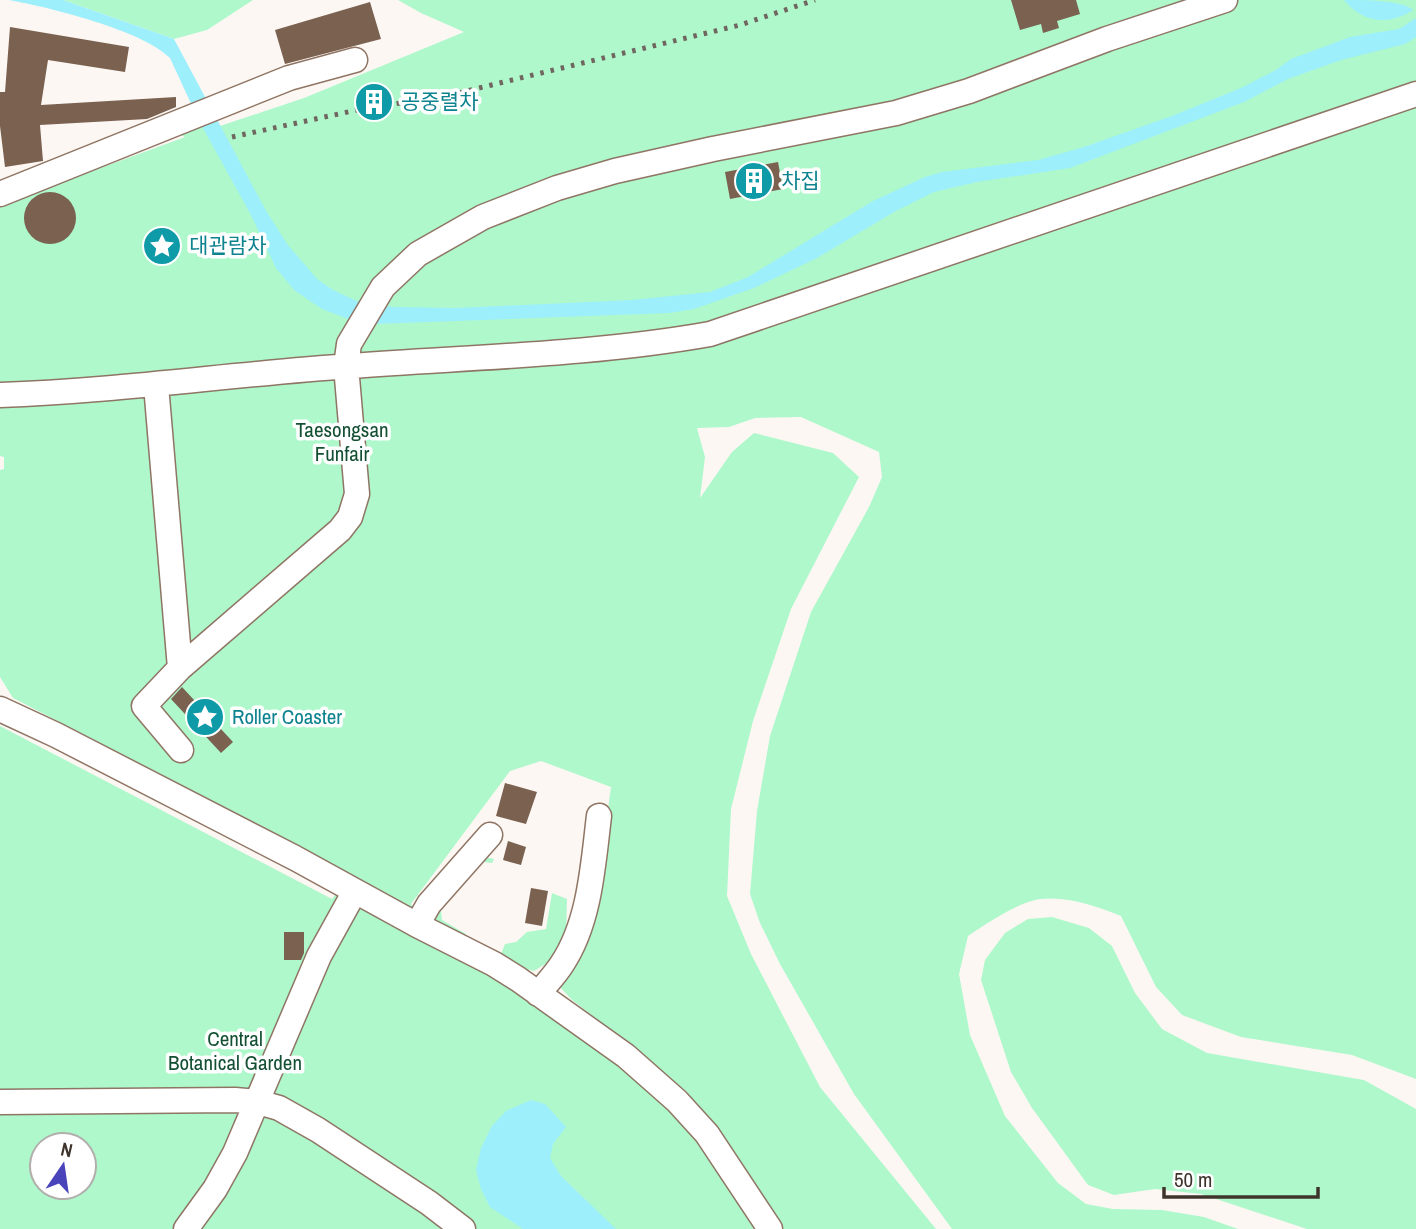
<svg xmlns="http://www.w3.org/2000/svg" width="1416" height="1229" font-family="'Archivo Narrow','Noto Sans KR',sans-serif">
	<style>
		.green { fill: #aef8cc; fill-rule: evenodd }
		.water { fill: #9deffc }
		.building { fill: #7a6150 }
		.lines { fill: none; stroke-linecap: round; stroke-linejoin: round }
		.minor-casing { stroke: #8f7564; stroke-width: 27 }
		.minor { stroke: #fff; stroke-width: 24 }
		.rail { stroke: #70665f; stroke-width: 5; stroke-dasharray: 3.5 7; stroke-linecap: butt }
		.labels { text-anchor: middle; stroke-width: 7; stroke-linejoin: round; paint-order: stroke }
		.culture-label { font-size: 21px; fill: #0d838f; stroke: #fff; text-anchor: start }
		.park-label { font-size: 21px; fill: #134f32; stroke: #fff }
	</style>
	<rect width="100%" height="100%" fill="#fdf7f3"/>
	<path class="green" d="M 63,0 L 253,0 L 207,30 L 174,39 Z
		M 398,0 L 1416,0 L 1416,1079 L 1352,1055 L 1241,1037 L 1182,1015 L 1156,987 L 1121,916 C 1096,906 1068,896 1041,899 C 1020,901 985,924 968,936 L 959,974 L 970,1035 L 1005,1116 L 1058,1183 L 1086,1204 L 1113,1209 L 1162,1210 L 1204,1217 L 1238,1229 L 952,1229 L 854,1094 L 780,964 L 760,923 L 750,894 L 757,811 L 770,736 L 811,612 L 869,507 L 882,477 L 879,452 L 801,417 L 755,418 L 729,427 L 697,428 L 705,457 L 700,498 L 732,452 L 754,433 L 833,453 L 859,477 L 791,609 L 753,721 L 731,809 L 727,896 L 751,954 L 820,1087 L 936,1229 L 783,1229 L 687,1092 L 571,999 L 559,986 L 593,917 L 611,787 L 541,761 L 510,771 L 411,904 L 428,924 L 491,976 L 608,1057 L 680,1115 L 760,1229 L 0,1229 L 0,726 L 332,899 L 349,876 L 279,835 L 13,698 L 0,677 L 0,470 L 4,469 L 4,457 L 0,456 L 0,205 L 185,137 L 179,134 L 199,120 L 205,131 L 304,98 L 464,32 L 421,13 ZM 42,1145 L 84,1145 L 84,1187 L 42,1187 Z
		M 476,855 L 494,859 L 492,863 L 475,861 L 441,910 L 442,920 L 466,934 L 464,938 L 433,922 L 430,911 Z
		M 552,893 L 567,899 L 566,938 L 555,958 L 534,971 L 519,967 L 501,954 L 505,944 L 516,942 L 527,932 L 546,929 Z
		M 1052,917 L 1089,928 L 1112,946 L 1135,993 L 1162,1029 L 1207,1053 L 1364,1080 L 1416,1109 L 1416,1229 L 1307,1229 L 1201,1194 L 1155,1189 L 1114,1195 L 1088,1185 L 1032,1108 L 1011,1072 L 981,980 L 985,960 L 1005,933 L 1028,919 Z"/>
	<path class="water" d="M 9,0 L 63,0 L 174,39 L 265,209 L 287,244 L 317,279 L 333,290 L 361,303 L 394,307 L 456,308 L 632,300 L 710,292 L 748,277 L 873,201 L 925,177 L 942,172 L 1038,160 L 1084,147 L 1172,116 L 1241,88 L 1276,70 L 1291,59 L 1350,37 L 1399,29 L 1416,18 L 1416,37 L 1405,44 L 1341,60 L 1288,79 L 1244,102 L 1070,168 L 977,182 L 934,192 L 894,212 L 817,258 L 754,288 L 694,309 L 669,313 L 374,324 L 351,320 L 322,309 L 294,290 L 276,268 L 251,215 L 199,121 L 170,58 C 142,30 48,7 9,0 Z
		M 1344,0 C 1361,0 1403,0 1413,10 C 1388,26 1363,23 1344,0 Z
		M 531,1100 L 545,1104 L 566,1127 L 553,1144 L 550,1158 L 561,1176 L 616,1229 L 523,1229 L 490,1207 L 481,1189 L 476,1170 L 481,1148 L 492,1126 L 506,1111 Z"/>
	<path class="building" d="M 1011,0 L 1076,0 L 1080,14 L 1057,21 L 1059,28 L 1043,33 L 1041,24 L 1020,30 Z
		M 370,2 L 381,39 L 285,64 L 275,30 Z
		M 10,27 L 129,47 L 125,72 L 48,60 L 41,105 L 176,97 L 176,107 L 147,119 L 40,125 L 43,161 L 5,167 L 0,126 L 0,92 L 5,92 Z
		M 778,162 L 783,189 L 730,199 L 725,172 Z
		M24 218a26 26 0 1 1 52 0a26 26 0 1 1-52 0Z
		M 182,687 L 233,742 L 221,753 L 171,699 Z
		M 505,783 L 537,792 L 526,824 L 496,816 Z
		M 508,841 L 526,847 L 521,865 L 503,860 Z
		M 531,888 L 548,891 L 542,926 L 525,923 Z
		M 284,932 L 304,932 L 304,953 L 301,960 L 284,960 Z"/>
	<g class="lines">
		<defs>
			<path id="minor" d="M 0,194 L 289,78 L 355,60
				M 156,385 L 180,668 L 144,706 L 181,750
				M 0,395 C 117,391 233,374 350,366 C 470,357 592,355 710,334 L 1416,94
				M 180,668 L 340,530 L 350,517 L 357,494 L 346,366 L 349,344 L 383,287 L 418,254 L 483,217 L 557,188 L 615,171 L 713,149 L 896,113 L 969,91 L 1107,39 L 1225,0
				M 0,709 L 56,735 L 295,858 L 417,925 L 494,964 L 518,979 L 626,1056 L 677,1101 L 707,1134 L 770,1229
				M 417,925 L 429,904 L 490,835
				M 538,994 C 546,984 555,975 562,964 C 590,922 593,865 599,816
				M 0,1102 L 235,1100 L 258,1102 L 279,1108 L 318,1130 L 429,1203 L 463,1229
				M 186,1229 L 215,1189 L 235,1153 L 319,956 L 355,891"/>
		</defs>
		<use href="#minor" class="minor-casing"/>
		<use href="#minor" class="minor"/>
		<path class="rail" d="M 232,137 L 357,110 L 450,95 L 740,25 L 815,0"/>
	</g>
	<defs>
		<symbol id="building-disc" viewBox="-11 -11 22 22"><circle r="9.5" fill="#0f9aa8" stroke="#fff"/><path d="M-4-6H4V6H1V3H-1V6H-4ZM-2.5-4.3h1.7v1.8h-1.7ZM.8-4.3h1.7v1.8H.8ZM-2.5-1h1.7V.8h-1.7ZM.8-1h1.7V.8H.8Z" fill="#fff"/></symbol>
		<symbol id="sight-disc" viewBox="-11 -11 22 22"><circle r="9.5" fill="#0f9aa8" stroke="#fff"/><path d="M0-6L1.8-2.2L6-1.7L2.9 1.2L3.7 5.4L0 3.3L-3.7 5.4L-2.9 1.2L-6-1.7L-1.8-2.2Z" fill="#fff"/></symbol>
	</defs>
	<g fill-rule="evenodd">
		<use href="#building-disc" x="352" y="80" width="44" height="44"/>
		<use href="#building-disc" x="732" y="159" width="44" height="44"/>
		<use href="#sight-disc" x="140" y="224" width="44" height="44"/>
		<use href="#sight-disc" x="183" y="695" width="44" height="44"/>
	</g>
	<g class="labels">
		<g class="culture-label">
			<text x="401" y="109">공중렬차</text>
			<text x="781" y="188">차집</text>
			<text x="189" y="253">대관람차</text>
			<text x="232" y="724">Roller Coaster</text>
		</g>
		<g class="park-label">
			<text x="342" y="437">Taesongsan<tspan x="342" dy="24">Funfair</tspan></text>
			<text x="235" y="1046">Central<tspan x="235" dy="24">Botanical Garden</tspan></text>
		</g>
	</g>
	<g transform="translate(63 1166) rotate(13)"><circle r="33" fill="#ffffff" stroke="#b2aeab" stroke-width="2"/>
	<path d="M0-5L12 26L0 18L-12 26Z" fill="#4a44ba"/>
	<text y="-10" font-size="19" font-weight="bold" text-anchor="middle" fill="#3f342c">N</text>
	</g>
	<path d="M1164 1187v10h154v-10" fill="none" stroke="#3f342c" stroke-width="3.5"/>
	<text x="1174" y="1187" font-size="21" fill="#3f342c" stroke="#ffffff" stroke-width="5" paint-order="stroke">50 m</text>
</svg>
